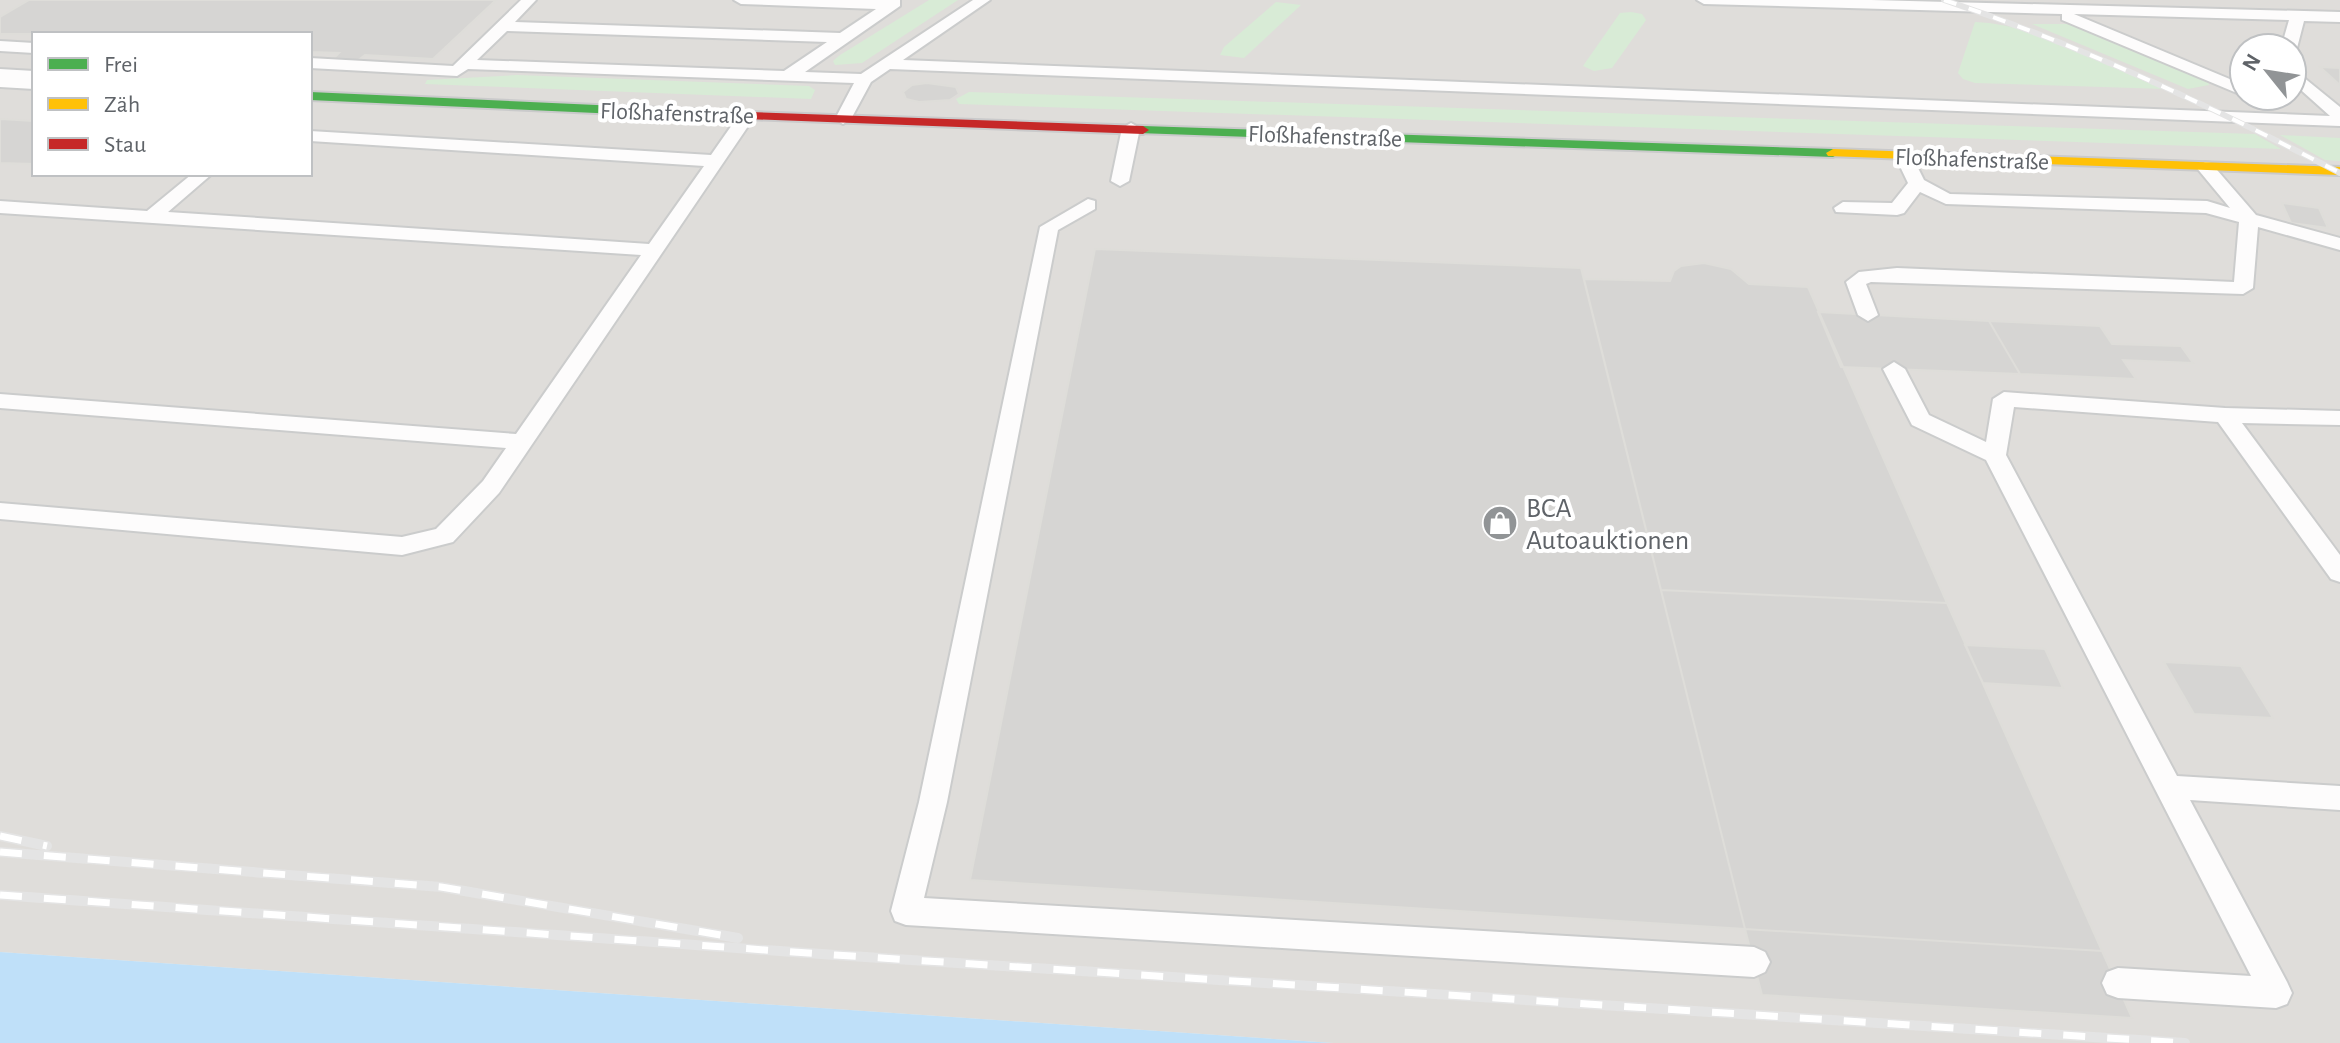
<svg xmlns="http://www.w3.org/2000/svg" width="2340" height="1043" font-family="'Alegreya Sans',sans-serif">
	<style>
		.industrial { fill: #dfddda; fill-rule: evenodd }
		.green { fill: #d8ebd6 }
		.water { fill: #bfe0f9 }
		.building { fill: #d6d5d3; stroke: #deddd9; stroke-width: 2 }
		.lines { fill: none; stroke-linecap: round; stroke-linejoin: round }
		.lane-casing { stroke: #cbcccc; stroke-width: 4 }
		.street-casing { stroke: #cbcccc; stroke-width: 4 }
		.fast-casing { stroke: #cacacb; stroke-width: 4 }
		.slow-casing { stroke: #cacacb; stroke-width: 4 }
		.jam-casing { stroke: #cacacb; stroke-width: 4 }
		.lane { fill: #fdfcfc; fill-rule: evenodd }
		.street { fill: #fdfcfc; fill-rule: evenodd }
		.fast { fill: #4caf50; fill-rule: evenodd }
		.slow { fill: #ffc107; fill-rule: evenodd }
		.jam { fill: #c62828; fill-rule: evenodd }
		.rail-far1-casing { stroke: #e4e4e4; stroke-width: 6 }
		.rail-casing { stroke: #e4e4e4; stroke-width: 10 }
		.rail-far1 { stroke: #fff; stroke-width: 4; stroke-dasharray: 13; stroke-linecap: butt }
		.rail { stroke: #fff; stroke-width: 7; stroke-dasharray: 22; stroke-linecap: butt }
		.labels { text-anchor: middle; stroke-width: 8; stroke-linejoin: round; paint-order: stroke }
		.far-street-label { font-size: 24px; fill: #5f6368; stroke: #fff }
		.poi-label { font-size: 28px; fill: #5f6368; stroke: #fff; text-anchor: start }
	</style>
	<rect width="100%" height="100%" fill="#efeeea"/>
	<path class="industrial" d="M 0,0 L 2340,0 L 2340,1043 L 1333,1043 L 0,952 ZM 34,34 L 310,34 L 310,174 L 34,174 ZM 2244,48 L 2292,48 L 2292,96 L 2244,96 Z"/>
	<path class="green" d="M 929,0 L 958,0 L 862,63 L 835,65 L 833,61 L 840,55 Z
		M 1276,2 L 1301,5 L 1244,58 L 1220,55 L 1224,47 Z
		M 1631,12 L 1642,14 L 1646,20 L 1612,68 L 1594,71 L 1583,66 L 1620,13 Z
		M 1975,22 C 2036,24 2109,64 2165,89 L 1975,83 L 1963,79 L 1958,73 Z
		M 2032,24 L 2069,24 L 2208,80 L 2209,85 L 2188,89 Z
		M 517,75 L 809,86 L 815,90 L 811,99 L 425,84 L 427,80 Z
		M 969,92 L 2255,134 L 2281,149 L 959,104 L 956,99 Z
		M 2280,135 L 2340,138 L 2340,161 L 2325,160 Z"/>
	<path class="water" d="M 0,952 L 1333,1043 L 0,1043 Z"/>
	<path class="building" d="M 29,0 L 496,0 L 433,59 L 365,55 L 357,61 L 332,60 L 339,53 L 310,52 L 310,34 L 0,34 L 0,17 Z
		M 2320,67 L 2340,68 L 2340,85 Z
		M 927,83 L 956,87 L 959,94 L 950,100 L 919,102 L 906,99 L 903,92 L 912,85 Z
		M 0,119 L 34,121 L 34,164 L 0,163 Z
		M 2282,203 L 2319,208 L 2328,228 L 2291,223 Z
		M 1095,249 L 1581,268 L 1745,929 L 970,880 Z
		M 1704,263 L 1731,269 L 1749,284 L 1808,287 L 1947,603 L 1661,590 L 1584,279 L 1670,281 L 1674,271 L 1681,266 Z
		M 1818,312 L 1989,321 L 2020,374 L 1841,367 Z
		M 1989,321 L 2100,326 L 2112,344 L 2181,346 L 2193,363 L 2123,360 L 2136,379 L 2020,374 Z
		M 1661,590 L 1947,603 L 2102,951 L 1745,929 Z
		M 1965,645 L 2045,649 L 2063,688 L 1983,683 Z
		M 2164,662 L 2241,666 L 2273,718 L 2194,714 Z
		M 1745,929 L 2102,951 L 2132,1018 L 1762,995 Z"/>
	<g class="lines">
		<defs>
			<path id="lane" d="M 521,0 L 536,0 L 515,22 L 840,33 L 876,9 L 741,4 L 734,0 L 900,0 L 900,6 L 805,72 L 861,74 L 973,0 L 990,0 L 903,60 L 2330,116 L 2292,82 L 2292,68 L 2340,107 L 2340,126 L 890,69 L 871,82 L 851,119 L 843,124 L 835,119 L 854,83 L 468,69 L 457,76 L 310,68 L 310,58 L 453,66 ZM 507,31 L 827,42 L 784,71 L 477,60 Z
				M 1697,0 L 1871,0 L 2340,12 L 2340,22 L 2304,21 L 2297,48 L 2292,52 L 2292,48 L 2281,48 L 2289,20 L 2074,14 L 2244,85 L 2244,96 L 2062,20 L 2062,14 L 1704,4 Z
				M 0,41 L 34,43 L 34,53 L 0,51 Z
				M 747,111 L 755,116 L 499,493 L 453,542 L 402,555 L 0,519 L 0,503 L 402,537 L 436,529 L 483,481 L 506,448 L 0,408 L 0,394 L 516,434 L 641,255 L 0,213 L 0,201 L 147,211 L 192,174 L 212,174 L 168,212 L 649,244 L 704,166 L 310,141 L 310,131 L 711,155 L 741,112 Z
				M 1131,123 L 1140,128 L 1129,181 L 1120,186 L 1111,181 L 1122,128 Z
				M 1904,151 L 1910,152 L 1924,180 L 1950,194 L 2207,201 L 2230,208 L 2196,167 L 2205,162 L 2211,163 L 2256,215 L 2340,238 L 2340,250 L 2258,227 L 2253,288 L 2243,294 L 1871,282 L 1866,284 L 1878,315 L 1868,321 L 1858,315 L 1846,282 L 1859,272 L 1897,268 L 2234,282 L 2239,222 L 2206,213 L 1946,204 L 1920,192 L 1904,213 L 1897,215 L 1836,212 L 1834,208 L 1843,202 L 1892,203 L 1908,183 L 1895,156 Z
				M 1088,199 L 1095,201 L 1095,209 L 1058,230 L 947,802 L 924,898 L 1754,947 L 1765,952 L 1770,962 L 1765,972 L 1754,977 L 906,925 L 895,921 L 891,911 L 919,802 L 1040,227 Z
				M 1894,362 L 1905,369 L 1929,415 L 1986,442 L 1993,399 L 2004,392 L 2225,408 L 2340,411 L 2340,425 L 2242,423 L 2340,555 L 2340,582 L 2331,579 L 2218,422 L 2014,407 L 2006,455 L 2177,776 L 2340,786 L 2340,810 L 2190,800 L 2287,982 L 2292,993 L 2287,1004 L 2276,1008 L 2118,998 L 2107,994 L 2102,983 L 2107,972 L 2118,968 L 2251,976 L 1986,460 L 1912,425 L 1883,369 Z"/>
			<path id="street" d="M 0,69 L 34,71 L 34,89 L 0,87 Z"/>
			<path id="fast" d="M 310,92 L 750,112 L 756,116 L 750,120 L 310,100 Z
				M 1143,126 L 1833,149 L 1840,153 L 1833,157 L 1138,133 L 1138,127 Z"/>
			<path id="slow" d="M 1833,149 L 2340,167 L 2340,175 L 1828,156 L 1826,153 Z"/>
			<path id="jam" d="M 750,112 L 1143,126 L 1149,130 L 1143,134 L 746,119 L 744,116 Z"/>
		</defs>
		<use href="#lane" class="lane-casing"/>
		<use href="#street" class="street-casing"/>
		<use href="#fast" class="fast-casing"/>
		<use href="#slow" class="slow-casing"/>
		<use href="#jam" class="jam-casing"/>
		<use href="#lane" class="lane"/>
		<use href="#street" class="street"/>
		<use href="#fast" class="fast"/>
		<use href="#slow" class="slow"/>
		<use href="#jam" class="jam"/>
		<defs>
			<path id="rail-far1" d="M 1944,0 C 2082,46 2211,106 2340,173"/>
			<path id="rail" d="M 0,836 L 47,846
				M 0,852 L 441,887 L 738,938
				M 0,895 L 835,955 L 2185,1043"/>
		</defs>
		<use href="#rail-far1" class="rail-far1-casing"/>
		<use href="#rail" class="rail-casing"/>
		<use href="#rail-far1" class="rail-far1"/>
		<use href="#rail" class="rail"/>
	</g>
	<defs>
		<symbol id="shop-disc" viewBox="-11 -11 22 22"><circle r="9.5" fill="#919496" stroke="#fff"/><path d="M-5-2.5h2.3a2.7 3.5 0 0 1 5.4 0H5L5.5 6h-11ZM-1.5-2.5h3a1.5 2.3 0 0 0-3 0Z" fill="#fff"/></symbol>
	</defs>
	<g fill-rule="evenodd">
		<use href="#shop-disc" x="1480" y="503" width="40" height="40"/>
	</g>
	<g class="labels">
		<g class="far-street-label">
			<text transform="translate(677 113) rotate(2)" y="8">Floßhafenstraße</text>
			<text transform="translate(1325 136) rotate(2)" y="8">Floßhafenstraße</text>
			<text transform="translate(1972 159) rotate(2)" y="8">Floßhafenstraße</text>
		</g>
		<g class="poi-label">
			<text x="1526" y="517">BCA<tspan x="1526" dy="32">Autoauktionen</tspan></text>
		</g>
	</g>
	<rect x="32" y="32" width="280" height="144" fill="#ffffff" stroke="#bfc1c3" stroke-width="2"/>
	<rect x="48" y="58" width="40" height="12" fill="#4caf50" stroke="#bfc1c3" stroke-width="2"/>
	<text x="104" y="72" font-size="24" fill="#5f6368">Frei</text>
	<rect x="48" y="98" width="40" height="12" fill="#ffc107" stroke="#bfc1c3" stroke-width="2"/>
	<text x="104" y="112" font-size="24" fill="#5f6368">Zäh</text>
	<rect x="48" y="138" width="40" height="12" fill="#c62828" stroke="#bfc1c3" stroke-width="2"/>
	<text x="104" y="152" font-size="24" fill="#5f6368">Stau</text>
	<g transform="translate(2268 72) rotate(300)"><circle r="38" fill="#ffffff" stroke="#bfc1c3" stroke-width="2"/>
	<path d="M0-6L14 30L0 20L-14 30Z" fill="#919496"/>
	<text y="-12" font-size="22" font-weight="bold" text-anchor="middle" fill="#5f6368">N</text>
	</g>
</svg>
